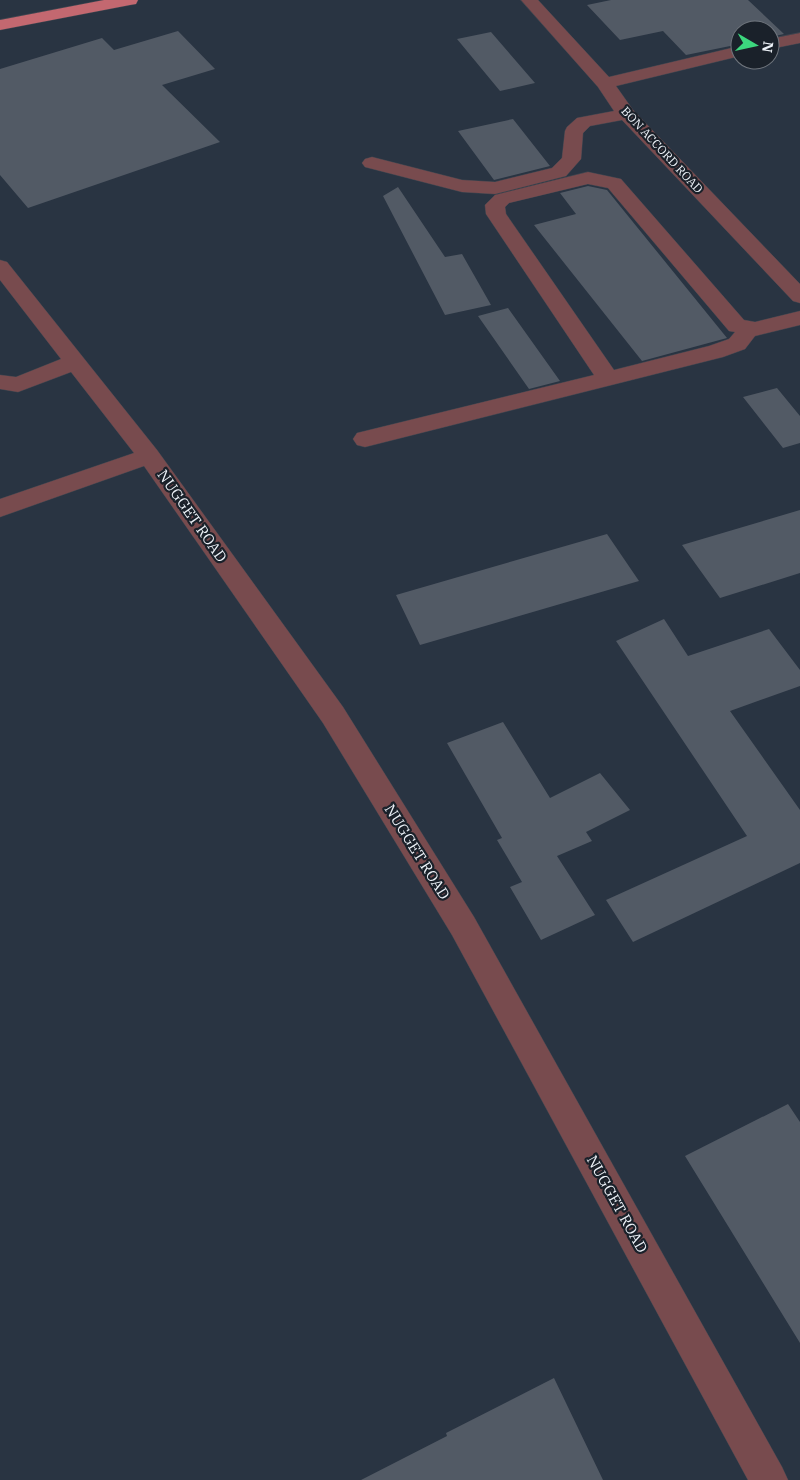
<svg xmlns="http://www.w3.org/2000/svg" width="800" height="1480" font-family="'IBM Plex Serif',serif">
	<style>
		.built { fill: #293442; fill-rule: evenodd }
		.building { fill: #525a65 }
		.lines { fill: none; stroke-linecap: round; stroke-linejoin: round }
		.minor-casing { stroke: #3f4650; stroke-width: 1 }
		.major-casing { stroke: #3f4650; stroke-width: 1 }
		.minor { fill: #784b4e; fill-rule: evenodd }
		.major { fill: #c36870; fill-rule: evenodd }
		.labels { text-anchor: middle; stroke-width: 4.5; stroke-linejoin: round; paint-order: stroke }
		.far-street-label { font-size: 12px; fill: #eef3f9; stroke: #1a212a }
		.street-label { font-size: 15px; fill: #eef3f9; stroke: #1a212a }
	</style>
	<rect width="100%" height="100%" fill="#232a34"/>
	<path class="built" d="M 0,0 L 800,0 L 800,1480 L 0,1480 ZM 740,30 L 770,30 L 770,60 L 740,60 Z"/>
	<path class="building" d="M 611,0 L 748,0 L 784,34 L 770,37 L 770,30 L 740,30 L 740,44 L 686,55 L 663,31 L 620,40 L 587,5 Z
		M 178,31 L 215,69 L 162,85 L 220,142 L 28,208 L 0,175 L 0,69 L 102,38 L 114,50 Z
		M 491,32 L 535,83 L 500,91 L 457,39 Z
		M 513,119 L 550,166 L 494,180 L 458,131 Z
		M 588,186 L 607,190 L 727,338 L 642,361 L 534,225 L 576,214 L 560,193 Z
		M 398,187 L 445,257 L 462,254 L 491,305 L 445,315 L 383,196 Z
		M 508,308 L 560,381 L 529,389 L 478,316 Z
		M 777,388 L 800,416 L 800,443 L 783,448 L 743,397 Z
		M 800,510 L 800,573 L 720,598 L 682,545 Z
		M 607,534 L 639,581 L 420,645 L 396,595 Z
		M 664,619 L 688,656 L 769,629 L 800,670 L 800,686 L 730,711 L 800,810 L 800,863 L 633,942 L 606,900 L 747,836 L 616,641 Z
		M 503,722 L 550,798 L 600,773 L 630,810 L 586,832 L 592,841 L 557,856 L 595,915 L 541,940 L 510,887 L 522,882 L 497,840 L 502,838 L 447,743 Z
		M 788,1104 L 800,1122 L 800,1343 L 685,1156 Z
		M 554,1378 L 603,1480 L 361,1480 L 447,1436 L 446,1433 Z"/>
	<g class="lines">
		<defs>
			<path id="minor" d="M 521,0 L 538,0 L 609,77 L 740,46 L 740,56 L 616,86 L 633,110 L 800,284 L 800,303 L 793,301 L 622,120 L 590,126 L 583,133 L 581,159 L 566,176 L 495,194 L 462,192 L 365,167 L 362,163 L 365,159 L 372,157 L 462,180 L 495,182 L 552,168 L 562,158 L 565,131 L 567,127 L 577,118 L 614,111 L 598,87 Z
				M 800,33 L 800,43 L 770,49 L 770,39 Z
				M 588,172 L 621,179 L 744,320 L 755,322 L 800,311 L 800,325 L 755,336 L 745,349 L 723,357 L 365,447 L 357,445 L 353,439 L 357,433 L 594,375 L 486,214 L 485,205 L 495,195 ZM 588,184 L 608,188 L 729,331 L 735,332 L 729,339 L 709,346 L 614,370 L 506,214 L 505,207 L 509,203 Z
				M 0,260 L 7,262 L 157,450 L 343,707 L 474,917 L 782,1467 L 788,1480 L 748,1480 L 452,935 L 323,723 L 144,466 L 0,517 L 0,499 L 134,453 L 71,372 L 18,392 L 0,389 L 0,375 L 16,377 L 61,359 L 0,280 Z"/>
			<path id="major" d="M 104,0 L 138,0 L 136,4 L 130,5 L 0,30 L 0,20 Z"/>
		</defs>
		<use href="#minor" class="minor-casing"/>
		<use href="#major" class="major-casing"/>
		<use href="#minor" class="minor"/>
		<use href="#major" class="major"/>
	</g>
	<g class="labels">
		<g class="far-street-label">
			<text transform="translate(662 150) rotate(47)" y="4">BON ACCORD ROAD</text>
		</g>
		<g class="street-label">
			<text transform="translate(192 516) rotate(55)" y="5">NUGGET ROAD</text>
			<text transform="translate(417 852) rotate(58)" y="5">NUGGET ROAD</text>
			<text transform="translate(617 1204) rotate(61)" y="5">NUGGET ROAD</text>
		</g>
	</g>
	<g transform="translate(755 45) rotate(99)"><circle r="24" fill="#1a212a" stroke="#6f757d"/>
	<path d="M0-4L9 19L0 12L-9 19Z" fill="#3cd77e"/>
	<text y="-8" font-size="14" font-weight="bold" text-anchor="middle" fill="#eef3f9">N</text>
	</g>
</svg>
